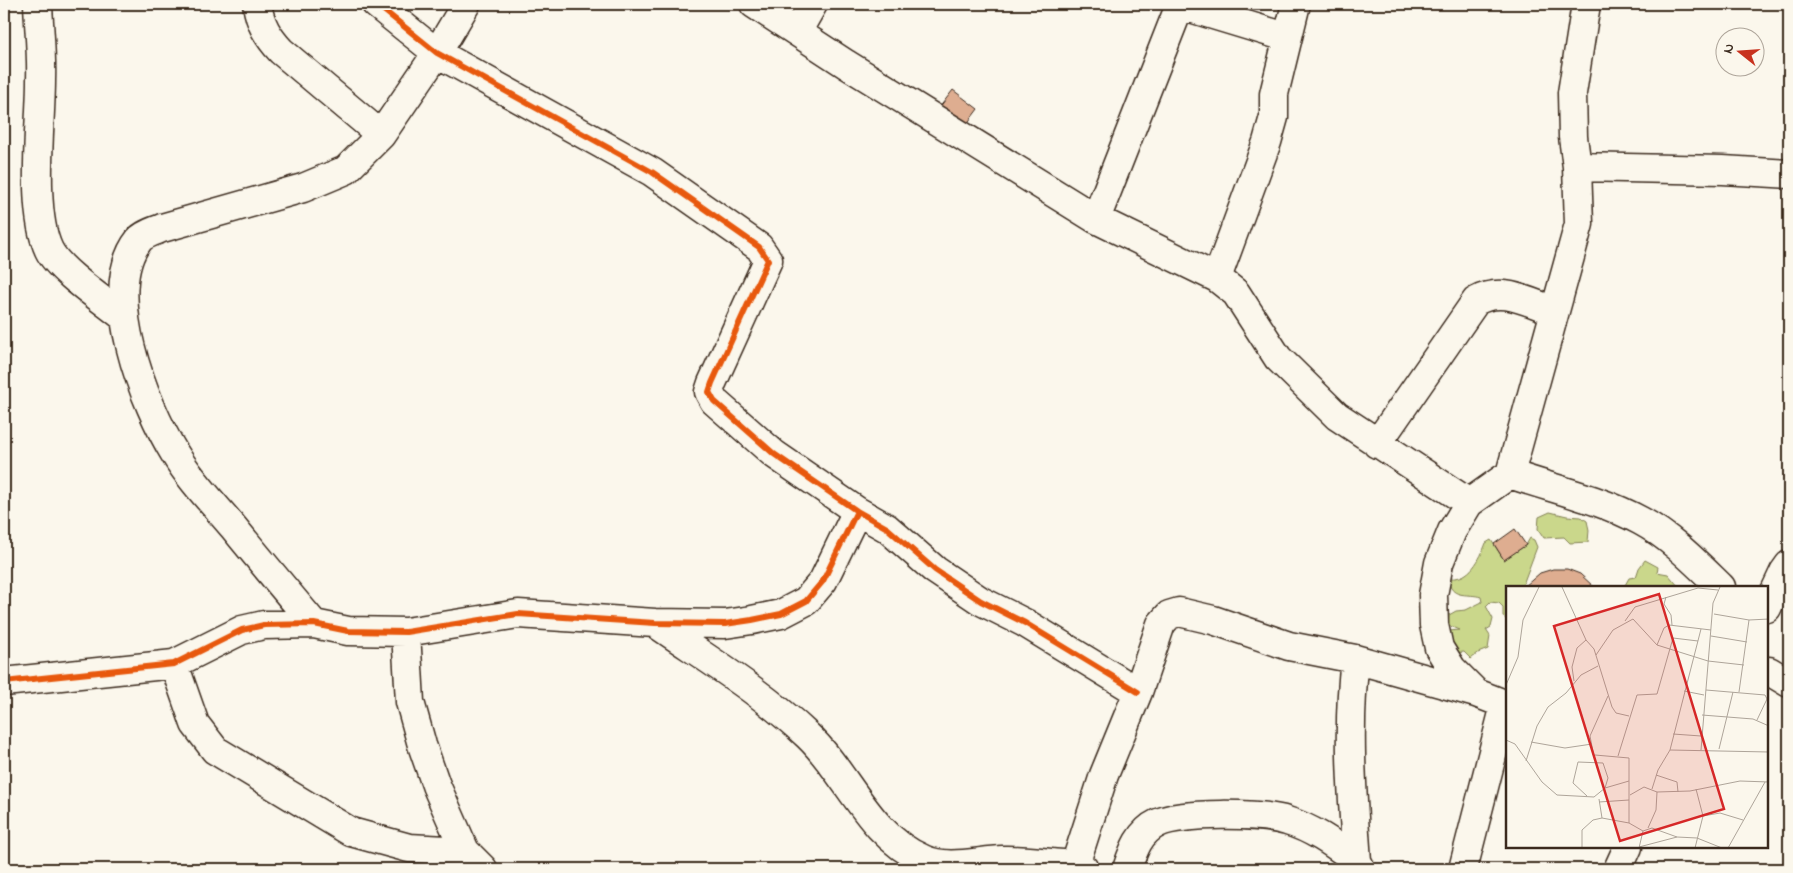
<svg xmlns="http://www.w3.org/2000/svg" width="1793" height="873" font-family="'Indie Flower',sans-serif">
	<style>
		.green { fill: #cad78b; stroke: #828054 }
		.building { fill: #dead90; stroke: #3b2a1e }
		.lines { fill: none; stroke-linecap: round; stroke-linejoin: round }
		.minor-casing { stroke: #3b2a1e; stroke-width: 31 }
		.minor { stroke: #fbf7ec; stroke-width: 28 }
		.cycleway-casing { stroke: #fbf7ec; stroke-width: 9 }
		.cycleway { stroke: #e8590c; stroke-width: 6 }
		.inset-road { fill: none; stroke: #aea59a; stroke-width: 1 }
		.view { fill: #d62828; fill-opacity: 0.15; stroke: #d62828; stroke-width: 2.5 }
		.inset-edge { fill: none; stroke: #3b2a1e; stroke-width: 2.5 }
	</style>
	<rect width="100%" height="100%" fill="#fbf7ec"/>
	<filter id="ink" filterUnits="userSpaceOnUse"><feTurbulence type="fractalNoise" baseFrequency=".02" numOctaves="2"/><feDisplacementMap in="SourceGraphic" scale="10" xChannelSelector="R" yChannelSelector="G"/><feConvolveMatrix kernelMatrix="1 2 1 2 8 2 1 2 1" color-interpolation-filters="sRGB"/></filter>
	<g filter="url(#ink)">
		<path class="green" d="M 1550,512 L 1567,516 L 1581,517 L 1587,521 L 1589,530 L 1588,542 L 1570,543 L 1564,537 L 1544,538 L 1538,529 L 1539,517 Z
			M 1530,538 L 1534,540 L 1537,547 L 1522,587 L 1507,587 L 1507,619 L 1503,617 L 1503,607 L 1499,603 L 1490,602 L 1486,606 L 1493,619 L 1491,627 L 1486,630 L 1490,636 L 1488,649 L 1478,653 L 1471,659 L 1464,652 L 1454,653 L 1449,631 L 1460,630 L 1448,625 L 1449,615 L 1456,611 L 1466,610 L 1482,602 L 1481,597 C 1469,593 1453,599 1449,583 L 1452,581 L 1450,578 C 1470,580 1480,559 1486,543 L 1491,540 L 1504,560 L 1526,545 Z
			M 1645,560 L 1658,567 L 1657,572 L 1668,574 L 1679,587 L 1624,587 L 1629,578 L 1636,577 L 1639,568 Z"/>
		<path class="building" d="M 953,90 L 978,109 L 957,137 L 932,117 Z
			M 1515,529 L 1526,545 L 1504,560 L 1494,544 Z
			M 1553,569 L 1567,569 L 1580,574 L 1594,587 L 1524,587 L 1540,573 Z"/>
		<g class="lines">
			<defs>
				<path id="minor" d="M 38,4 C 39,29 42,55 41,80 C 41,124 30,211 49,250 C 59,271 106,302 125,318
					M 257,4 C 260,24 268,37 281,51 L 381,135
					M 376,4 L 437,53 L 652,172 L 759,247 L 768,260 L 712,383 L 709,392 L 714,401 L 774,454 L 857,511 L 887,528 L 935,570 L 981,601 L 1025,623 L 1138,692
					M 754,4 L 846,64 L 1096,219 L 1217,278 L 1236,293 L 1278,358 L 1337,416 L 1469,503
					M 1177,4 L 1286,37
					M 797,32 L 813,4
					M 1577,167 L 1723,170 L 1789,174
					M 1096,219 L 1180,5
					M 1217,278 L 1267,142 L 1274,117 L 1274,94 L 1296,4
					M 1377,444 L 1476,301 C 1503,286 1527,302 1555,311
					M 1510,474 C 1553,489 1601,499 1641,521 C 1671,537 1696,563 1721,587
					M 1767,608 L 1784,572 L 1789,565
					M 655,623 C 707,659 762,692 808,736 C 848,774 869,836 923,859 C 947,870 977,861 1002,860 C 1026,859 1051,864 1075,865 L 1084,869
					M 314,624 C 287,592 260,560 234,528 C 214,504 191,481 175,454 C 145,406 99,290 139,240 C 144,234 155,231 162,228 L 303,188 L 346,170 L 381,135 L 437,53 L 466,4
					M 406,632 L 410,702 L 422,745 L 436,785 L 465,851 L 483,869
					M 1355,659 C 1347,727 1352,793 1357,861 L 1361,869
					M 174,664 L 195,724 L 215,750 L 351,832 L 409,848 L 465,851
					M 1769,671 L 1789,683
					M 4,682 L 174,664 L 242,630 L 264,625 L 314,624 L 348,631 L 406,632 L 518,614 L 655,623 L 725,624 L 752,620 L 781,614 L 806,601 L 823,581 L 857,511
					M 1476,693 L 1452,669 L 1439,648 L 1434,625 L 1433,595 L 1439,563 L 1452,531 L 1469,503 L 1510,474 L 1579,224 L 1577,167 L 1573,137 L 1572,93 L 1586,4
					M 1075,865 L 1104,775 L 1138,692 L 1161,624 L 1169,615 L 1179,612 L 1213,620 L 1289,646 L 1355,659 L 1476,693 L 1507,705
					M 1127,869 C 1133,851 1139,832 1158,823 C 1180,812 1263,813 1287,821 C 1314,829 1335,845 1357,861
					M 1463,869 L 1505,705
					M 1618,869 L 1628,847"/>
			</defs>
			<use href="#minor" class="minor-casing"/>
			<use href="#minor" class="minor"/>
			<defs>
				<path id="cycleway" d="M 376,4 L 437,53 L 652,172 L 759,247 L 768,260 L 712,383 L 709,392 L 714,401 L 774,454 L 857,511 L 887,528 L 935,570 L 981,601 L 1025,623 L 1138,692
					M 4,682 L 174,664 L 242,630 L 264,625 L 314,624 L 348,631 L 406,632 L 518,614 L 655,623 L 725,624 L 752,620 L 781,614 L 806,601 L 823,581 L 857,511"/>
			</defs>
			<use href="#cycleway" class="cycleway-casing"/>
			<use href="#cycleway" class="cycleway"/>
		</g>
	</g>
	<g transform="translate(1506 586)">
		<rect width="262" height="262" fill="#fbf7ec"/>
		<path class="inset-road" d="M 56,1 L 80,54 L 88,63 L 106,121 L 110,127 L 123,130M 160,11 L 158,18 L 165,29 L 166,39M 208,28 L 243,34 L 263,33M 119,35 L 129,21 L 192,2 L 212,4M 205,50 L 241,56M 151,59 L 158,42 L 163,39 L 205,44M 90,69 L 107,44 L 127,33 L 151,59 L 202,75 L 238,79M 68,95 L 66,81 L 71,62 L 80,54M 0,99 L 12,71 L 17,34 L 33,1M 200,104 L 259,109 L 261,113 L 251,134M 178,105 L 198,109M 233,106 L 243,34M 196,129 L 247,133 L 263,140M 167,148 L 195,150M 0,154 L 9,158 L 36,196 L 51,209 L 88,211 L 99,202 L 123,195M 25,156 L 59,162 L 86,158M 213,163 L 227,106M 164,164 L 263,166M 195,164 L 207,17 L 214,1M 89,169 L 123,172 L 123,237 L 137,245 L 146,242 L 171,251 L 191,252 L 216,262M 112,170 L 131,109 L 151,108 L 167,52 L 192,55M 88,171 L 84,150 L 102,110M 20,175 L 31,140 L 42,121 L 60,107 L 75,89 L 92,80M 150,189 L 171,196 L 172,206M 146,203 L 152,184 L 164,164 L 195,43M 124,209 L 138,201 L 151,206 L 184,205 L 234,195 L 263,196M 81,210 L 67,197 L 72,176 L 97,177 L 102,192 L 99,202M 93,213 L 96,232M 93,216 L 123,214M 197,230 L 214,227 L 237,234M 142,242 L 150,224 L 151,206M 133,261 L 171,251M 76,262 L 76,244 L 87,234 L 96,232 L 123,237M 133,262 L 137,245M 189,262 L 197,230 L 190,203M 222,262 L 259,196"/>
		<path class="view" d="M 153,8 L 218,223 L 114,255 L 48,40 Z"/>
		<rect width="262" height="262" class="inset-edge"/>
	</g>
	<rect width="1793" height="873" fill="none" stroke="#fbf7ec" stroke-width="20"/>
	<rect x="10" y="10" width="1773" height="853" fill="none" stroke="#3b2a1e" stroke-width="2" filter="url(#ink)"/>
	<g transform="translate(1740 52) rotate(287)"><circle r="24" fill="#fbf7ec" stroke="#aea59a"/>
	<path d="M0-4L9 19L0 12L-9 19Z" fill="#c8321e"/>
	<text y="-8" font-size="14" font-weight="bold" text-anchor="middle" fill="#3b2a1e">N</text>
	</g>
</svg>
